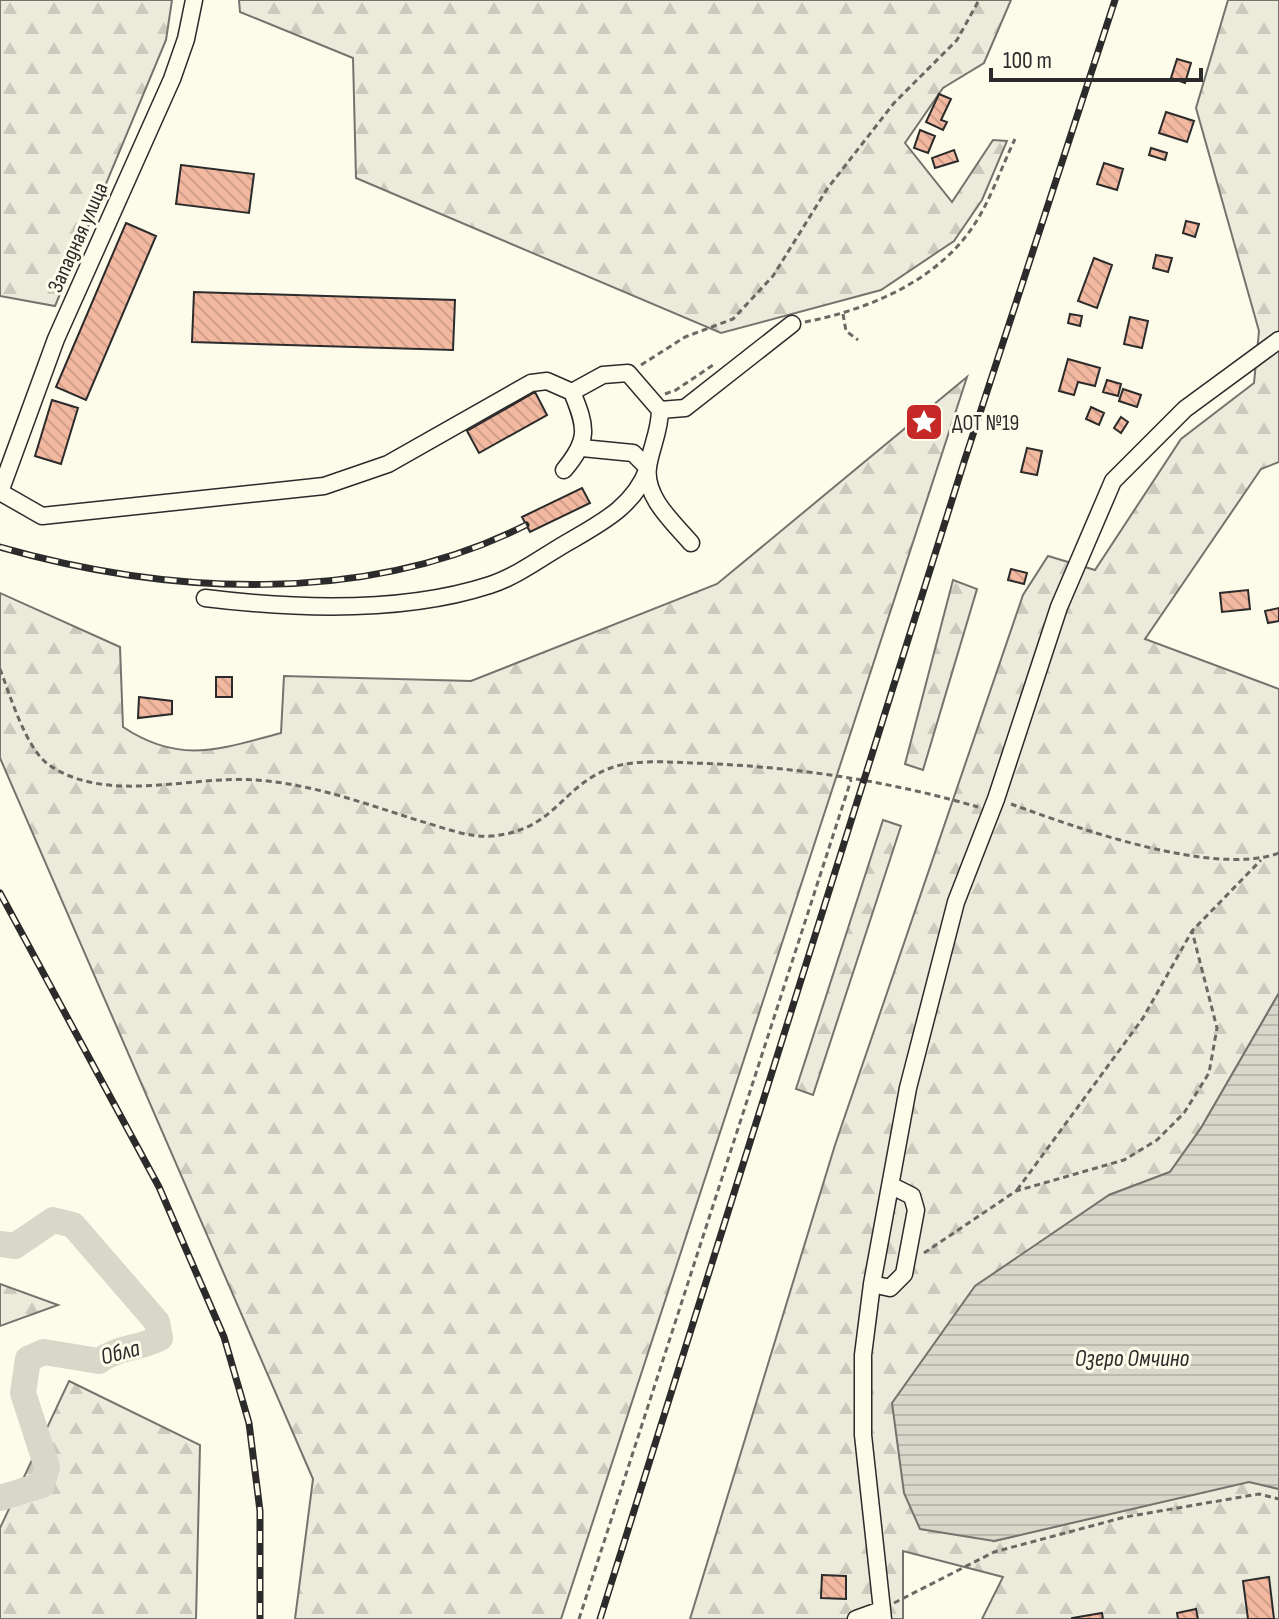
<svg xmlns="http://www.w3.org/2000/svg" width="1279" height="1619" font-family="'Sofia Sans Condensed',sans-serif">
	<style>
		.forest { fill: url(#forest-firs); stroke: #74746e; stroke-width: 2 }
		.water { fill: url(#water-rules); stroke: #74746e; stroke-width: 2 }
		.lines { fill: none; stroke-linecap: round; stroke-linejoin: round }
		.river { stroke: #d8d7c9; stroke-width: 26 }
		.building { fill: url(#building-back-hatch); stroke: #2b2b2b; stroke-width: 2 }
		.minor-casing { stroke: #2b2b2b; stroke-width: 19 }
		.path { stroke: #6a6964; stroke-width: 3; stroke-dasharray: 6 4; stroke-linecap: butt }
		.minor { stroke: #fdfbea; stroke-width: 16 }
		.rail-casing { stroke: #2b2b2b; stroke-width: 7 }
		.rail { stroke: #fdfbea; stroke-width: 4; stroke-dasharray: 12; stroke-linecap: butt }
		.labels { text-anchor: middle; stroke-width: 6; stroke-linejoin: round; paint-order: stroke }
		.street-label { font-size: 22px; fill: #2b2b2b; stroke: #fdfbea }
		.poi-label { font-size: 22px; fill: #2b2b2b; stroke: #fdfbea; text-anchor: start }
		.water-label { font-size: 24px; font-style: italic; fill: #2b2b2b; stroke: #fdfbea }
	</style>
	<defs>
		<pattern id="forest-firs" width="22" height="20" patternUnits="userSpaceOnUse" patternTransform="scale(2)"><rect width="22" height="20" fill="#ecebdb"/><path d="M5 1l3.5 6h-7zM16 11l3.5 6h-7z" fill="#cbcabc"/></pattern>
		<pattern id="water-rules" width="6" height="5" patternUnits="userSpaceOnUse" patternTransform="scale(2)"><rect width="6" height="5" fill="#d8d7c9"/><path d="M0 2.5h6" fill="none" stroke="#bab9ad"/></pattern>
		<pattern id="building-back-hatch" width="6" height="6" patternUnits="userSpaceOnUse" patternTransform="scale(2)"><rect width="6" height="6" fill="#f2b8a0"/><path d="M-1 5l2 2M0 0l6 6M5-1l2 2" fill="none" stroke="#d09e8a"/></pattern>
	</defs>
	<rect width="100%" height="100%" fill="#fdfbea"/>
	<path class="forest" d="M 0,0 L 172,0 L 166,40 L 55,306 L 0,296 Z
		M 239,0 L 1011,0 L 984,63 L 943,88 L 905,143 L 952,202 L 993,140 L 1007,141 L 982,200 L 954,241 L 881,290 L 721,333 L 356,178 L 353,58 L 240,12 Z
		M 1228,0 L 1279,0 L 1279,462 L 1261,469 L 1145,639 L 1279,689 L 1279,993 L 1201,1128 L 1170,1172 L 1109,1195 L 994,1541 L 1249,1481 L 1279,1489 L 1279,1619 L 982,1619 L 1003,1577 L 903,1551 L 903,1619 L 690,1619 L 835,1145 L 1023,595 L 1048,556 L 1095,570 L 1181,439 L 1254,383 L 1259,331 L 1196,108 Z
		M 967,377 L 561,1619 L 295,1619 L 313,1479 L 0,758 L 0,593 L 120,647 L 123,727 C 180,765 220,749 281,733 L 284,676 L 471,681 L 717,584 Z
		M 953,580 L 977,589 L 923,770 L 905,764 Z
		M 883,820 L 901,826 L 813,1095 L 796,1089 Z
		M 0,1284 L 58,1305 L 0,1326 Z
		M 69,1381 L 200,1445 L 196,1619 L 0,1619 L 0,1528 Z"/>
	<path class="water" d="M 1279,993 L 1279,1489 L 1249,1482 L 994,1541 L 920,1529 L 904,1493 L 892,1403 L 975,1286 L 1109,1195 L 1170,1172 L 1201,1128 Z"/>
	<g class="lines">
		<path class="river" d="M 0,1244 L 15,1246 L 53,1220 L 73,1225 L 157,1322 L 160,1338 C 139,1349 118,1347 99,1361 L 44,1352 L 28,1359 L 23,1393 L 47,1467 L 42,1485 L 0,1498"/>
	</g>
	<path class="building" d="M 1177,59 L 1191,63 L 1185,83 L 1171,78 Z
		M 939,94 L 951,99 L 941,120 L 947,122 L 943,130 L 926,122 Z
		M 1166,112 L 1194,121 L 1187,142 L 1159,133 Z
		M 920,130 L 935,136 L 928,153 L 914,148 Z
		M 1151,148 L 1167,153 L 1165,160 L 1149,155 Z
		M 954,150 L 958,161 L 935,168 L 932,158 Z
		M 1104,163 L 1123,169 L 1117,190 L 1097,184 Z
		M 181,165 L 254,174 L 249,213 L 176,204 Z
		M 1186,221 L 1199,224 L 1195,237 L 1183,233 Z
		M 126,223 L 156,236 L 86,400 L 56,387 Z
		M 1156,255 L 1172,258 L 1168,272 L 1153,268 Z
		M 1094,258 L 1112,265 L 1097,308 L 1078,301 Z
		M 194,292 L 455,300 L 453,350 L 192,342 Z
		M 1070,314 L 1082,316 L 1080,326 L 1068,323 Z
		M 1130,317 L 1148,321 L 1142,348 L 1124,344 Z
		M 1068,359 L 1100,368 L 1095,386 L 1078,382 L 1074,395 L 1059,391 Z
		M 1107,380 L 1121,384 L 1118,396 L 1103,392 Z
		M 1123,389 L 1141,395 L 1137,407 L 1119,401 Z
		M 535,392 L 547,415 L 479,453 L 467,431 Z
		M 52,400 L 78,408 L 61,464 L 35,456 Z
		M 1091,407 L 1104,413 L 1099,425 L 1086,419 Z
		M 1121,417 L 1128,422 L 1121,433 L 1114,428 Z
		M 1027,448 L 1042,451 L 1037,475 L 1021,472 Z
		M 582,488 L 590,503 L 530,532 L 522,517 Z
		M 1011,569 L 1027,573 L 1024,584 L 1008,580 Z
		M 1248,590 L 1250,609 L 1222,612 L 1220,593 Z
		M 1279,608 L 1279,621 L 1268,623 L 1265,611 Z
		M 216,677 L 232,677 L 232,697 L 216,697 Z
		M 139,697 L 172,701 L 172,714 L 138,718 Z
		M 822,1575 L 846,1576 L 846,1599 L 821,1598 Z
		M 1269,1577 L 1274,1619 L 1248,1619 L 1243,1581 Z
		M 1196,1609 L 1198,1619 L 1178,1619 L 1177,1613 Z
		M 1102,1613 L 1103,1619 L 1072,1619 L 1072,1618 Z"/>
	<g class="lines">
		<defs>
			<path id="minor" d="M 194,0 L 186,39 L 172,79 L 56,339 L 0,492 L 42,516 L 324,486 L 388,464 L 531,383 L 547,381 L 572,392 C 587,428 589,440 564,470
				M 572,392 L 603,375 L 628,373 L 660,410 L 685,408 L 792,324
				M 660,410 C 660,431 651,447 648,467 C 644,497 673,522 691,543
				M 205,598 C 294,609 404,613 490,585 C 518,576 545,555 570,541 C 603,522 635,505 648,468 L 633,453 L 582,448
				M 872,1284 L 890,1288 L 904,1274 L 916,1210 L 912,1196 L 892,1186
				M 856,1619 L 881,1610
				M 883,1619 L 863,1435 L 863,1355 L 872,1284 L 908,1088 L 956,902 L 996,799 L 1059,607 L 1113,481 L 1185,409 L 1279,340"/>
		</defs>
		<use href="#minor" class="minor-casing"/>
		<path class="path" d="M 843,314 L 846,331 L 858,340
			M 805,322 C 867,310 935,282 972,228 C 990,202 1001,168 1015,139
			M 641,365 L 685,337 L 733,319 L 773,276 L 827,189 L 894,103 L 957,40 L 979,0
			M 665,394 L 676,390 L 716,363
			M 0,669 C 10,695 26,749 49,765 C 108,805 190,775 256,780 C 313,784 366,804 420,821 C 442,827 468,838 491,836 C 554,831 560,788 608,769 C 632,759 668,762 693,763 C 789,766 886,780 978,807
			M 1011,804 C 1077,828 1213,877 1279,853
			M 1017,1190 L 1143,1018 L 1192,931 L 1261,860
			M 924,1253 L 1016,1191 L 1124,1160 L 1157,1140 L 1184,1113 L 1209,1073 L 1217,1028 L 1192,931
			M 894,1603 L 994,1552 L 1125,1517 L 1259,1494 L 1279,1499
			M 579,1619 L 851,780"/>
		<use href="#minor" class="minor"/>
		<defs>
			<path id="rail" d="M 0,547 C 168,595 366,606 526,525
				M 0,893 L 159,1187 L 224,1337 L 249,1423 L 260,1511 L 260,1619
				M 600,1619 L 964,462 L 1115,0"/>
		</defs>
		<use href="#rail" class="rail-casing"/>
		<use href="#rail" class="rail"/>
	</g>
	<defs>
		<symbol id="sight-square" viewBox="-11 -11 22 22"><rect x="-9" y="-9" width="18" height="18" rx="4" fill="#c62828" stroke="#fdfbea"/><path d="M0-6L1.8-2.2L6-1.7L2.9 1.2L3.7 5.4L0 3.3L-3.7 5.4L-2.9 1.2L-6-1.7L-1.8-2.2Z" fill="#fff"/></symbol>
	</defs>
	<g fill-rule="evenodd">
		<use href="#sight-square" x="902" y="400" width="44" height="44"/>
	</g>
	<g class="labels">
		<g class="street-label">
			<text transform="translate(77 237) rotate(-66)" y="8">Западная улица</text>
		</g>
		<g class="poi-label">
			<text x="952" y="430">ДОТ №19</text>
		</g>
		<g class="water-label">
			<text transform="translate(120 1352) rotate(-15)" y="8">Обла</text>
			<text x="1132" y="1366">Озеро Омчино</text>
		</g>
	</g>
	<path d="M991 68v12h210v-12" fill="none" stroke="#2b2b2b" stroke-width="4"/>
	<text x="1003" y="68" font-size="24" fill="#2b2b2b" stroke="#fdfbea" stroke-width="6" paint-order="stroke">100 m</text>
</svg>
